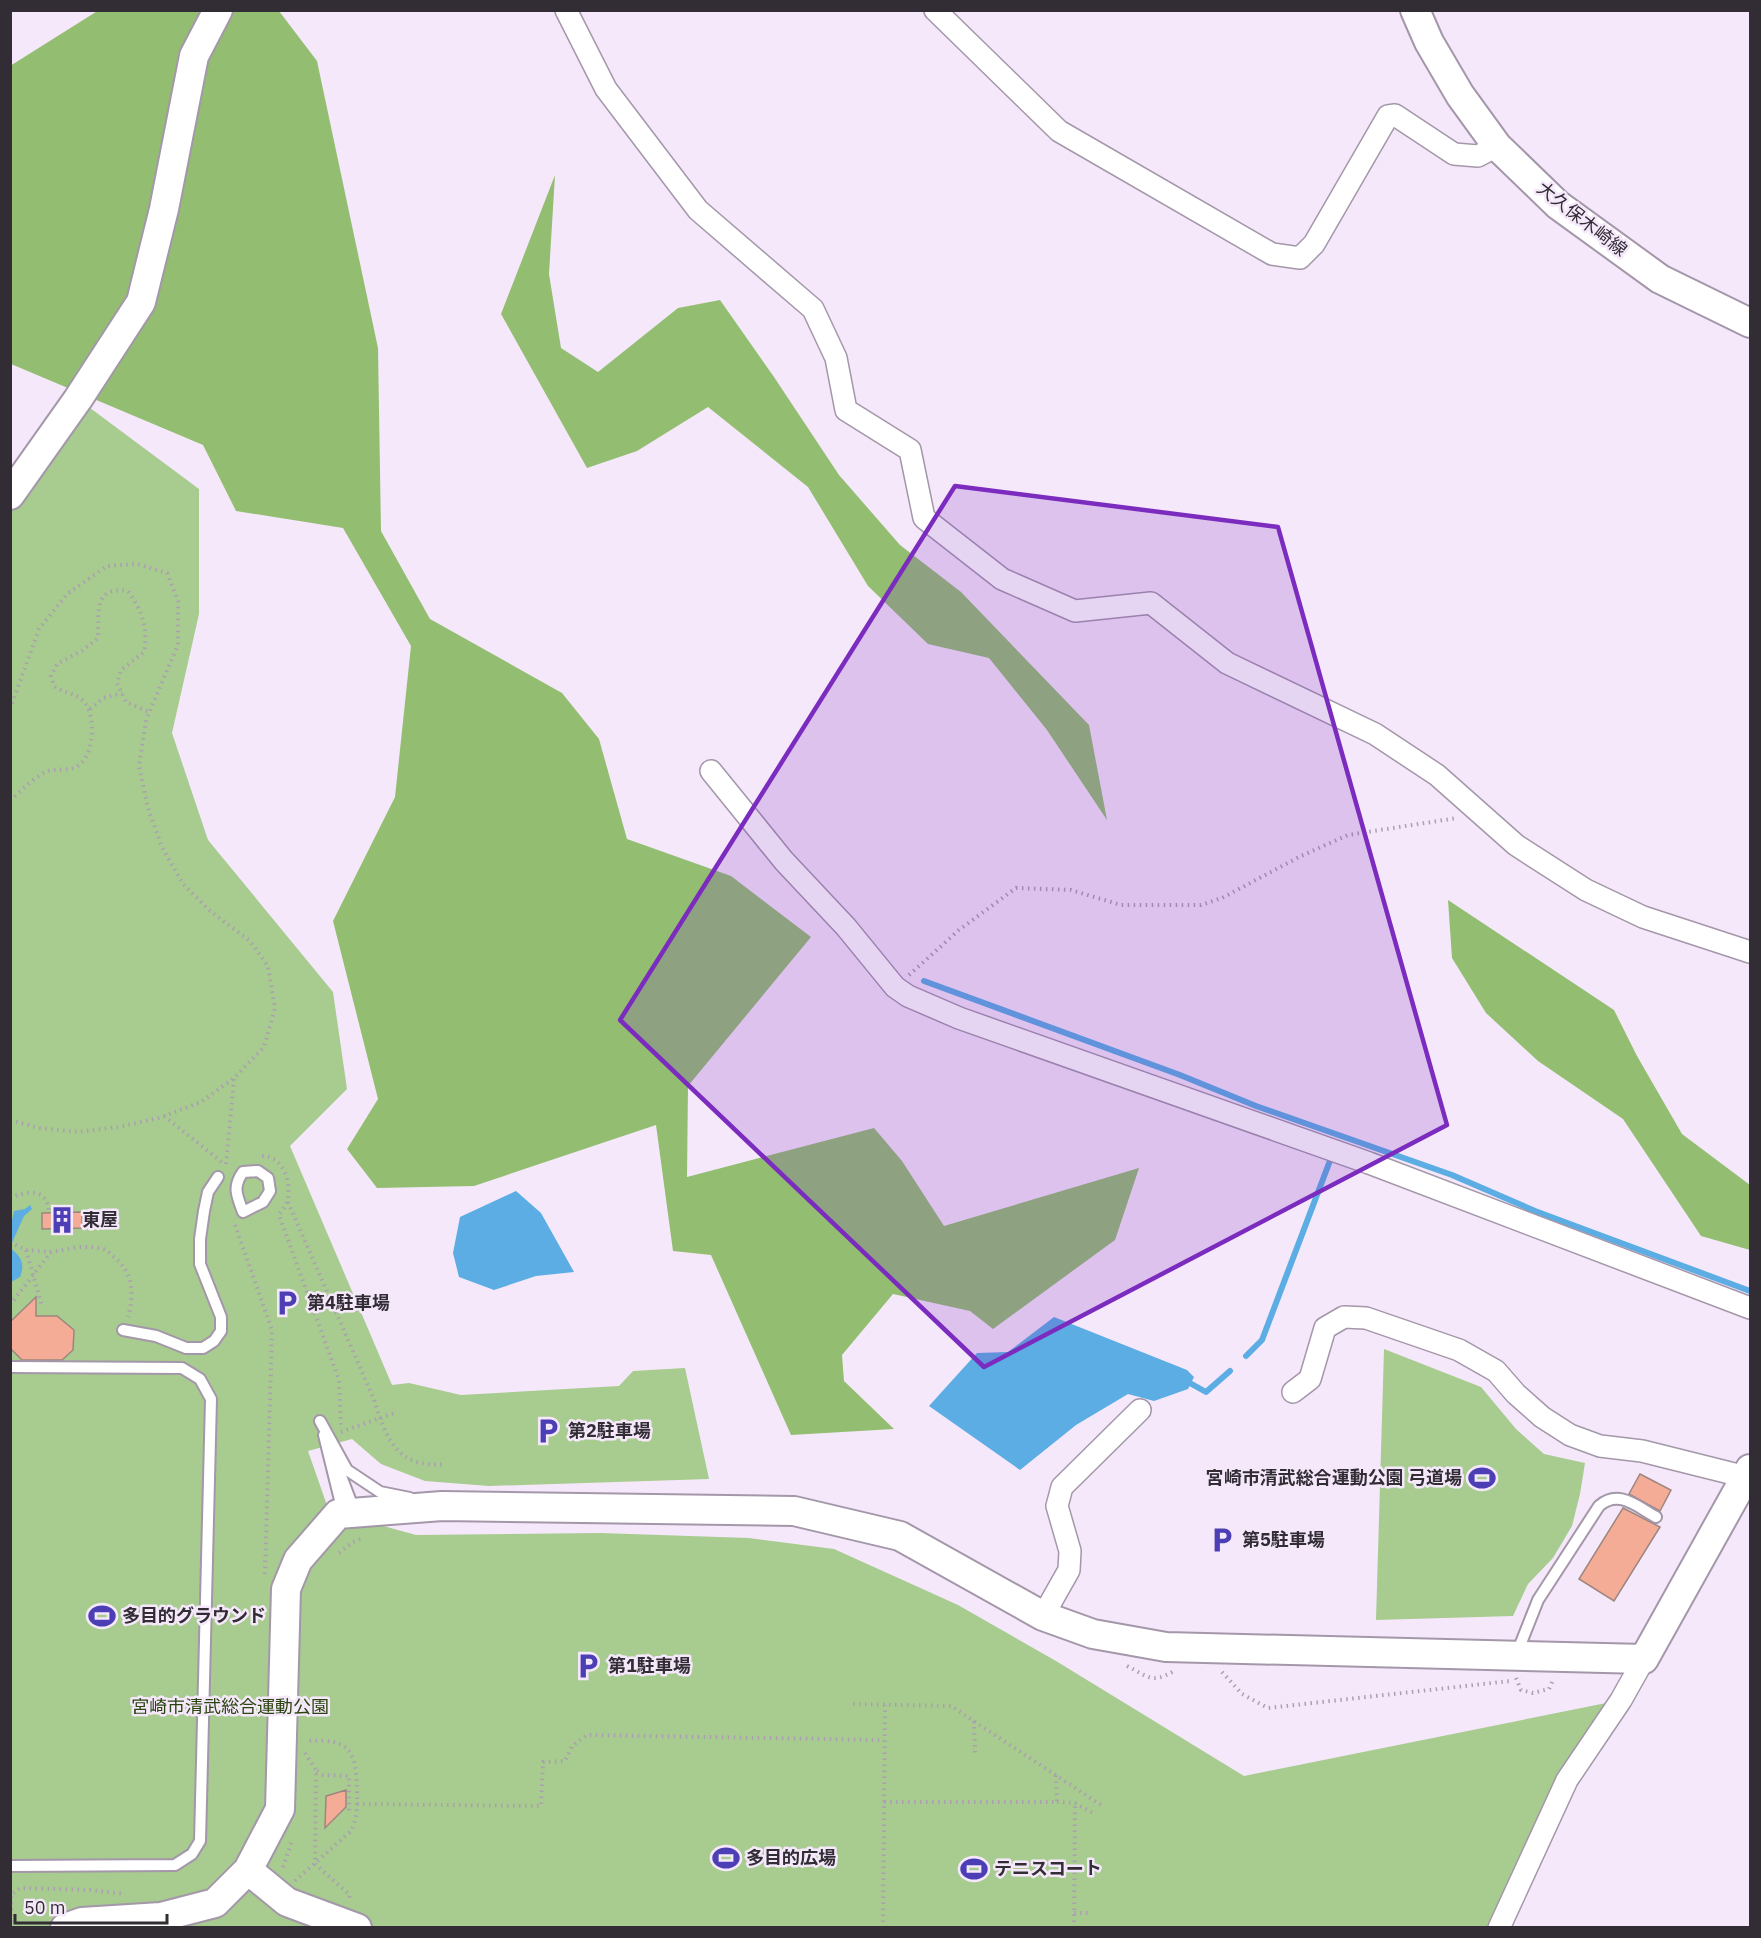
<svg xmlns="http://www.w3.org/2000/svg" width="1761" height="1938" font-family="'IBM Plex Sans','Noto Sans JP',sans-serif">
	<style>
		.green { fill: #a8cb8f }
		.forest { fill: #93be71 }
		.water { fill: #5bade4 }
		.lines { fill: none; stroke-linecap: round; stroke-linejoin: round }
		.stream { stroke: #5bade4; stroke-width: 6 }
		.building { fill: #f5ac96; stroke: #9c867f; stroke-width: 1.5 }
		.lane-casing { stroke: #a397a9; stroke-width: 14 }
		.street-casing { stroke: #a397a9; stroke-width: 24 }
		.secondary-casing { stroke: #a397a9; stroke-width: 32 }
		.path { stroke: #aaa0af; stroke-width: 4; stroke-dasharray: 1.5 4.5; stroke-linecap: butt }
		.lane { stroke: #fff; stroke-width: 10 }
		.street { stroke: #fff; stroke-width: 21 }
		.secondary { stroke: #fff; stroke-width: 28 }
		.marked { fill: #7b2cbf; fill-opacity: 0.2; stroke: #7b2cbf; stroke-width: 4.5; stroke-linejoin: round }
		.labels { text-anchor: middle; stroke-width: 5; stroke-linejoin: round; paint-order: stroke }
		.street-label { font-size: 18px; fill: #322d34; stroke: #f5e8fb }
		.poi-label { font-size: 18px; font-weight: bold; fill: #322d34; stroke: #f5e8fb; text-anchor: start }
		.park-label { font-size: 18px; fill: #29440e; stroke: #f5e8fb }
	</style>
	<rect width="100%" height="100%" fill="#f5e8fb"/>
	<path class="green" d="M 78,399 L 199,489 L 199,614 L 172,733 L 208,840 L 333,992 L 347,1089 L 290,1146 L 392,1385 L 409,1383 L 461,1395 L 619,1386 L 633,1371 L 685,1368 L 709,1479 L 489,1486 L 425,1481 L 381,1464 L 352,1439 L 308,1451 L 329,1511 L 416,1535 L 600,1533 L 749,1538 L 834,1549 L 958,1605 L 1056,1661 L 1244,1776 L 1621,1700 L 1499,1927 L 11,1928 L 10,495 Z
		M 1384,1349 L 1481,1387 L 1516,1429 L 1544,1454 L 1585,1463 L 1580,1494 L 1572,1526 L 1553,1558 L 1528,1584 L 1513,1616 L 1376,1620 Z"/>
	<path class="forest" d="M 99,10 L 279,11 L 317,61 L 378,348 L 381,531 L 430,619 L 562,693 L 599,739 L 627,839 L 731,876 L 811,937 L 688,1086 L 687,1177 L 874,1128 L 902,1161 L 944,1226 L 1139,1168 L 1115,1240 L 993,1329 L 970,1311 L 893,1294 L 842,1355 L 844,1381 L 894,1429 L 791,1435 L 711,1255 L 673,1251 L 656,1125 L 474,1186 L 377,1188 L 347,1149 L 378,1099 L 333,921 L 395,797 L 411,646 L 343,528 L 236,511 L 203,445 L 11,364 L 10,66 Z
		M 555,175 L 549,274 L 561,348 L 598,372 L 678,308 L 720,300 L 774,377 L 839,475 L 900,545 L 961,592 L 1089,725 L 1107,820 L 1047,730 L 989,658 L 928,644 L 868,586 L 808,487 L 708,407 L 637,451 L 587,468 L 501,314 Z
		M 1448,900 L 1614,1010 L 1637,1056 L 1682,1134 L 1750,1185 L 1750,1250 L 1701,1236 L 1623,1119 L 1538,1061 L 1486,1013 L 1452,958 Z"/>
	<path class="water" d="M 516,1191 L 541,1213 L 574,1272 L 536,1276 L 494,1290 L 459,1277 L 453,1253 L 460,1217 Z
		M 30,1205 L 32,1209 L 24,1216 L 11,1245 L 11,1225 L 14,1211 L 25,1209 Z
		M 10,1248 C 22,1257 25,1264 20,1277 L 11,1282 Z
		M 1054,1317 L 1187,1370 L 1194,1377 L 1188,1389 L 1154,1401 L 1128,1394 L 1076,1425 L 1020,1470 L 929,1406 L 977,1353 L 1008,1352 Z"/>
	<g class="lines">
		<path class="stream" d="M 924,981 L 1180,1075 L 1256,1106 L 1452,1175 L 1535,1211 L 1750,1291
			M 1246,1356 L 1262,1340 L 1331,1158
			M 1188,1382 L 1206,1392 L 1230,1371"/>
	</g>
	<path class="building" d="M 82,1212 L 82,1228 L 42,1229 L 42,1213 Z
		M 36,1297 L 36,1316 L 57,1316 L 74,1330 L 73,1350 L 62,1360 L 22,1360 L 10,1348 L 10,1322 Z
		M 1640,1474 L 1671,1490 L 1660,1511 L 1629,1494 Z
		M 1623,1508 L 1660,1527 L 1614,1601 L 1579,1579 Z
		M 346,1790 L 346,1807 L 325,1828 L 326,1796 Z"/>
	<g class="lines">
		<defs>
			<path id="lane" d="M 258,1171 L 268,1178 L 270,1191 L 263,1202 L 243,1212 C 237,1196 232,1187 243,1172 Z
				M 123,1330 L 156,1336 L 186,1348 L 203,1348 L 214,1341 L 221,1331 L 221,1317 L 200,1264 L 200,1239 L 204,1211 L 208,1192 L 218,1177
				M 10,1367 L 182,1368 L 200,1379 L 211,1399 L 200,1841 L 192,1854 L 175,1865 L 10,1866
				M 320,1421 L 347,1470 L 380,1492 L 410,1498
				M 324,1435 L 340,1500 L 338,1514
				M 333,1455 L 354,1510
				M 1517,1653 L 1538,1600 L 1599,1506 C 1619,1489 1636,1506 1656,1517"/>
			<path id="street" d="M 566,10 L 606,89 L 698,210 L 813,309 L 836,358 L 846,410 L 910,450 L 924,518 L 1002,579 L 1075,611 L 1151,603 L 1227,663 L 1375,734 L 1437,775 L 1516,845 L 1586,890 L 1643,917 L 1750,952
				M 935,10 L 1059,131 L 1272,254 L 1300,258 L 1314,244 L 1388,116 L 1395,115 L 1454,154 L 1478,156 L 1497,146
				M 711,771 L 784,861 L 846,927 L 895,987 L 908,996 L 959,1018 L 1369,1163 L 1750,1308
				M 1293,1392 L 1310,1379 L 1325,1328 L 1344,1317 L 1366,1318 L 1459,1350 L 1496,1371 L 1516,1394 L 1542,1417 L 1570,1435 L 1600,1446 L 1642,1451 L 1746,1477
				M 1043,1616 L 1069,1570 L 1070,1551 L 1057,1506 L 1062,1487 L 1140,1410
				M 1499,1928 L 1567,1780 L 1621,1700 L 1644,1659"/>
			<path id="secondary" d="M 1415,10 L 1429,42 L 1460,95 L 1497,146 L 1558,205 L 1660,279 L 1750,323
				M 10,495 L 78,399 L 141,302 L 164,209 L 194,56 L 218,10
				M 248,1870 L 287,1902 L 357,1928
				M 65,1928 L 82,1922 L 161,1917 L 215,1903 L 248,1870 L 280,1809 L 286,1589 L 298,1560 L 338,1514 L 442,1506 L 794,1511 L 900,1536 L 1043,1616 L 1093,1634 L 1166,1647 L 1644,1659 L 1750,1469"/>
		</defs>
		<use href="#lane" class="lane-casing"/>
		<use href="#street" class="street-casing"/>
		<use href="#secondary" class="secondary-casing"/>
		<path class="path" d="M 10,709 L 39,629 L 67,594 L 107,566 L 137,564 L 167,573 L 178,601 L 178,645 L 146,720 L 139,766 L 148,808 L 162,847 L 183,884 L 210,911 L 250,941 L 268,966 L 275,1008 L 264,1047 L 234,1078 L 201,1102 L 159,1118 L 118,1127 L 79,1132 L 39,1128 L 10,1120
			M 90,709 L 103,698 L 122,693
			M 10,800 C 22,791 37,773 52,770 C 61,769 70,771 79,765 C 95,754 97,709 80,698 C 72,693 62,692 54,686 L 51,676 L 57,664 L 83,650 L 98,638 C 99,612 93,586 128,591 C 141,609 149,629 144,652 L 121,670 L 117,683 L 126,702 L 149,712
			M 909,975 L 959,930 L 1016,888 L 1071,890 L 1121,905 L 1201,905 L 1222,898 L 1301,856 L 1348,835 L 1457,818
			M 164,1116 L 223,1163
			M 262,1156 C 283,1156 291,1181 288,1199 C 287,1205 282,1210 279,1215 L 339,1380 L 341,1427
			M 226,1164 L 234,1079
			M 10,1198 C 28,1190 48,1188 49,1213
			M 288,1202 L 373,1397 C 386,1438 396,1469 446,1464
			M 235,1225 L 272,1330 L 265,1574
			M 10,1242 L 26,1250 L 42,1306
			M 26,1250 L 51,1252
			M 10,1305 L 51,1252 C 68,1249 86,1244 103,1249 C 107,1250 111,1254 114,1257 C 134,1273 134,1295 128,1317
			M 341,1432 L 397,1412
			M 339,1553 L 353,1542 L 363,1538
			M 1127,1666 C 1149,1677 1151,1684 1174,1671
			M 1222,1672 L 1242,1694 L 1268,1708 L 1510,1681
			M 1516,1678 L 1521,1690 L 1533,1693 L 1549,1689 L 1553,1680
			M 853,1704 L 951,1706 L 1101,1805
			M 974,1721 L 975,1753
			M 305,1753 L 316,1770 L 315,1864 L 350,1895 L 349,1899
			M 317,1771 L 323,1775 L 349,1776 L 349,1812
			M 884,1802 L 1057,1802 L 1056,1775
			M 1057,1802 L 1075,1803 L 1093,1813
			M 357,1804 L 541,1806 L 543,1762 L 565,1761 L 572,1746 L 587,1735 L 884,1740
			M 283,1867 L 292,1841
			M 295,1881 L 350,1832 C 358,1819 357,1805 357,1790 C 356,1751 350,1738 308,1741 L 306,1743
			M 1074,1913 L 1090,1913
			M 12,1928 L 11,1895 L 20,1888 L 90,1890 L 125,1894
			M 883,1928 L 885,1705
			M 1074,1928 L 1075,1803"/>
		<use href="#lane" class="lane"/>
		<use href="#street" class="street"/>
		<use href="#secondary" class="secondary"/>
	</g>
	<path class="marked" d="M 955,486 L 1278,527 L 1447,1125 L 984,1367 L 620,1020 Z"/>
	<defs>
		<symbol id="building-bare" viewBox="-9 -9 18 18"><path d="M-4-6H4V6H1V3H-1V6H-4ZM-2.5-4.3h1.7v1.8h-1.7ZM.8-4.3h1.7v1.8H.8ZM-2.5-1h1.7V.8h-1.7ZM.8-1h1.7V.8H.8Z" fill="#4c3eb5" stroke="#f5e8fb" stroke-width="2.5" paint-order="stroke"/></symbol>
		<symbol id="parking-bare" viewBox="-9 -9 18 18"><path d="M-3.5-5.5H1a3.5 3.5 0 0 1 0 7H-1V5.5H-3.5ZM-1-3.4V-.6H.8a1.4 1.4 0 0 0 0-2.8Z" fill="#4c3eb5" stroke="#f5e8fb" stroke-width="2.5" paint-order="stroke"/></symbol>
		<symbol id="stadium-bare" viewBox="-9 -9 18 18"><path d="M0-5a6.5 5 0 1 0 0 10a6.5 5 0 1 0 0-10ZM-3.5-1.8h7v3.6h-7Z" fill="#4c3eb5" stroke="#f5e8fb" stroke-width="2.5" paint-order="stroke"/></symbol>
	</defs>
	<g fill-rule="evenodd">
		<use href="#building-bare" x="43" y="1201" width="38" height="38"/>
		<use href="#parking-bare" x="268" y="1284" width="38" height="38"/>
		<use href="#parking-bare" x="529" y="1412" width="38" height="38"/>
		<use href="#stadium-bare" x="1463" y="1459" width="38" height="38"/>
		<use href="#parking-bare" x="1203" y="1521" width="38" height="38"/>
		<use href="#stadium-bare" x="83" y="1597" width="38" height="38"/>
		<use href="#parking-bare" x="569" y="1647" width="38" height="38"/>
		<use href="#stadium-bare" x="707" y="1839" width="38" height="38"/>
		<use href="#stadium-bare" x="955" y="1850" width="38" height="38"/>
	</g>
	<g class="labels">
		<g class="street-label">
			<text transform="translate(1582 219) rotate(38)" y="6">大久保木崎線</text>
		</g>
		<g class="poi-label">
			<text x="82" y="1226">東屋</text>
			<text x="307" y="1309">第4駐車場</text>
			<text x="568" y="1437">第2駐車場</text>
			<text x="1462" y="1484" text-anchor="end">宮崎市清武総合運動公園 弓道場</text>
			<text x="1242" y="1546">第5駐車場</text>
			<text x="122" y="1622">多目的グラウンド</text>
			<text x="608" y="1672">第1駐車場</text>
			<text x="746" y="1864">多目的広場</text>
			<text x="994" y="1875">テニスコート</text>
		</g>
		<g class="park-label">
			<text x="230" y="1713">宮崎市清武総合運動公園</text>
		</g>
	</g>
	<rect width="1761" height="1938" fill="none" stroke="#322d34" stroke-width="24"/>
	<path d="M15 1914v9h152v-9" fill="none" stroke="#322d34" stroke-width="3"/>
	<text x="24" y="1914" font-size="18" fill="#322d34" stroke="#f5e8fb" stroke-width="4.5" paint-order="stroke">50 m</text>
</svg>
